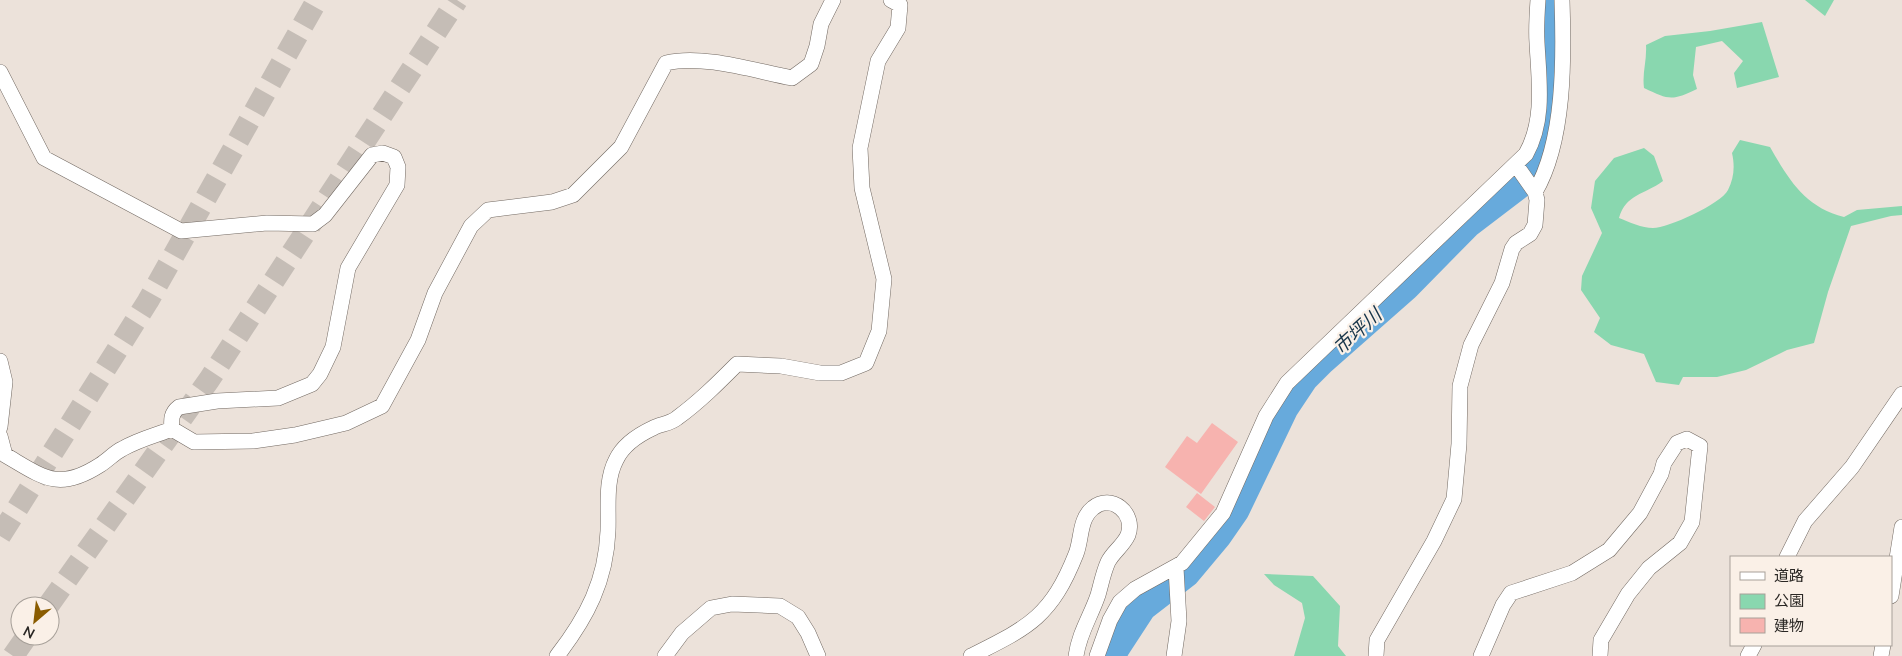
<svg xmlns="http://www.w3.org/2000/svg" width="1902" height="656" font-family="Mulish,'Noto Sans JP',sans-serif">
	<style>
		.green { fill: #89d7af }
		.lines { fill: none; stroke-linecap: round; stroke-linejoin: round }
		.river { stroke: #67aadc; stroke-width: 29 }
		.building { fill: #f7b3af }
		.highway-tunnel { stroke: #c5bdb6; stroke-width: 22; stroke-dasharray: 22 11; stroke-linecap: butt }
		.minor-casing { stroke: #726962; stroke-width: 16 }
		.minor { stroke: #fff; stroke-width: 15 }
		.labels { text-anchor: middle; stroke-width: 4.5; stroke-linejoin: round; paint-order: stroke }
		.water-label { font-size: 19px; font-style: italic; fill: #163449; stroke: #faf0e7 }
	</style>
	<rect width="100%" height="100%" fill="#ece2da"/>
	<path class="green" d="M 1805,0 L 1834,0 L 1825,16 Z
		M 1762,22 L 1779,77 L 1737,88 L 1734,73 L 1743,61 L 1722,41 L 1696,47 L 1693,75 L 1697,89 C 1672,101 1669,100 1644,88 C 1642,73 1647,61 1646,45 L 1665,36 L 1710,31 Z
		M 1740,140 L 1770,147 C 1789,180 1805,207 1844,217 L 1857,210 L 1902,206 L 1902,215 L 1891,216 L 1851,226 L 1828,292 L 1814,343 L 1787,350 L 1746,370 L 1717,377 L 1683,377 L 1679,385 L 1656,382 L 1644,354 L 1611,345 L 1594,332 L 1600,318 L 1581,290 L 1582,276 L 1602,233 L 1591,208 L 1595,181 L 1614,158 L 1644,148 L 1654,156 L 1663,181 C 1644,195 1626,194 1619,218 C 1629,222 1642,228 1653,228 C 1668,228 1721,204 1728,190 C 1734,178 1735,166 1732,153 Z
		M 1264,574 L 1313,576 L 1340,606 L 1338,646 L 1346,656 L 1294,656 L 1305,618 L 1302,603 L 1274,585 Z"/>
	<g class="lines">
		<path class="river" d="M 1113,656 L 1114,650 L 1142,607 L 1186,573 L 1217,536 L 1235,510 L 1284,408 L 1304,378 L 1322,360 L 1406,286 L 1467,224 L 1522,182 L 1538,159 L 1546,139 L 1552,109 L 1551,0"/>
	</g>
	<path class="building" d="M 1212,423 L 1238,442 L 1201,494 L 1165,467 L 1187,436 L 1197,443 Z
		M 1197,493 L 1215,507 L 1204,521 L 1186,507 Z"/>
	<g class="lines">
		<path class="highway-tunnel" d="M 0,536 L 148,301 L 317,0
			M 48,606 L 209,380 L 457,0
			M 13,656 L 27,636"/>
		<defs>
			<path id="minor" d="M 0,72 L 44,158 L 181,231 L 267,223 L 313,224 L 325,215 L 372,155 L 383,153 L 394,157 L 398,167 L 397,185 L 348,268 L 333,347 L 320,374 L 312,384 L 278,398 L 217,401 L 179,407 C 171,413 171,420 172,429
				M 1535,192 C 1565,141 1564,58 1562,0
				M 0,361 L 5,382 L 0,427
				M 172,429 L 194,442 L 253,441 L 295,435 L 346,423 L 382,406 L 418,340 L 435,293 L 471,226 L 488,210 L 552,202 L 573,195 L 621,147 L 666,63 C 703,54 755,71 792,78 L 811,64 L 817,46 L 821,24 L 833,0
				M 0,436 L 5,455 C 43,477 58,492 100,465 C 108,460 114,453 122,449 C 137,440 156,435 172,429
				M 1787,557 L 1805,521 L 1852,467 L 1902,394
				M 1891,596 L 1902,527
				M 557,656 C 587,617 606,581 608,531 C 609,508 605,481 616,460 C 623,445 638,435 653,428 C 660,424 670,424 677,418 C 699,402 718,383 737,364 L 781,366 L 820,373 L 841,373 L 866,363 L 879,331 L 884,279 L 862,188 L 860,148 L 878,61 L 898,28 L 900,5 L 891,0
				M 665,656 L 682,633 L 711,608 L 732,604 L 780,606 L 798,617 L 808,633 L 818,656
				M 971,656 C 1029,627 1051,617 1076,554 C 1082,539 1079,519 1093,508 C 1111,493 1136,513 1128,535 C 1123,546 1113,552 1108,562 C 1103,573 1101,585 1098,595 C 1091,616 1079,633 1076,656
				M 1097,656 L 1110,620 L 1120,602 L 1135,589 L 1182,563 L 1223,513 L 1266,416 L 1287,383 L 1526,154 C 1545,120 1539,81 1537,43 C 1536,29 1537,14 1538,0
				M 1174,656 L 1179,621 L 1176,568
				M 1376,656 L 1377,640 L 1434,541 L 1454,499 L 1459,444 L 1460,386 L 1471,345 L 1502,283 L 1512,249 L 1516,243 L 1530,234 L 1535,225 L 1537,200 L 1535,192 L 1516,165
				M 1481,656 L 1503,605 L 1511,593 L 1572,573 L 1609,550 L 1640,513 L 1661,474 L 1664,463 L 1677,443 L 1687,439 L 1700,446 L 1692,522 L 1680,543 L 1649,568 L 1628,594 L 1601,640 L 1600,656
				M 1748,656 L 1754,645
				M 1881,656 L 1883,645"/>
		</defs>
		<use href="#minor" class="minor-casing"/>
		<use href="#minor" class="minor"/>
	</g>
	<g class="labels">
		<g class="water-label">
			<text transform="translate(1357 331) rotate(-42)" y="7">市坪川</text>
		</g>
	</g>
	<rect x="1730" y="556" width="162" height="90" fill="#faf0e7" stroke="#a7a099"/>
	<rect x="1740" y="572" width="25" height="8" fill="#ffffff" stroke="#a7a099"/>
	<text x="1774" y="581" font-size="15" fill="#2a2724">道路</text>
	<rect x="1740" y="594" width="25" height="15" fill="#89d7af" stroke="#a7a099"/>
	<text x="1774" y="606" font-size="15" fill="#2a2724">公園</text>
	<rect x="1740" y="618" width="25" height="15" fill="#f7b3af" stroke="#a7a099"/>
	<text x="1774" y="631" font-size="15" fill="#2a2724">建物</text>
	<g transform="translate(35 621) rotate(208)"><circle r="24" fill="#faf0e7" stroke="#a7a099"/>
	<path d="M0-4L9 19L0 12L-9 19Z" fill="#8a5c00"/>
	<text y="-8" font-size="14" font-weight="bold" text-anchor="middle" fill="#2a2724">N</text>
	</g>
</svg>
